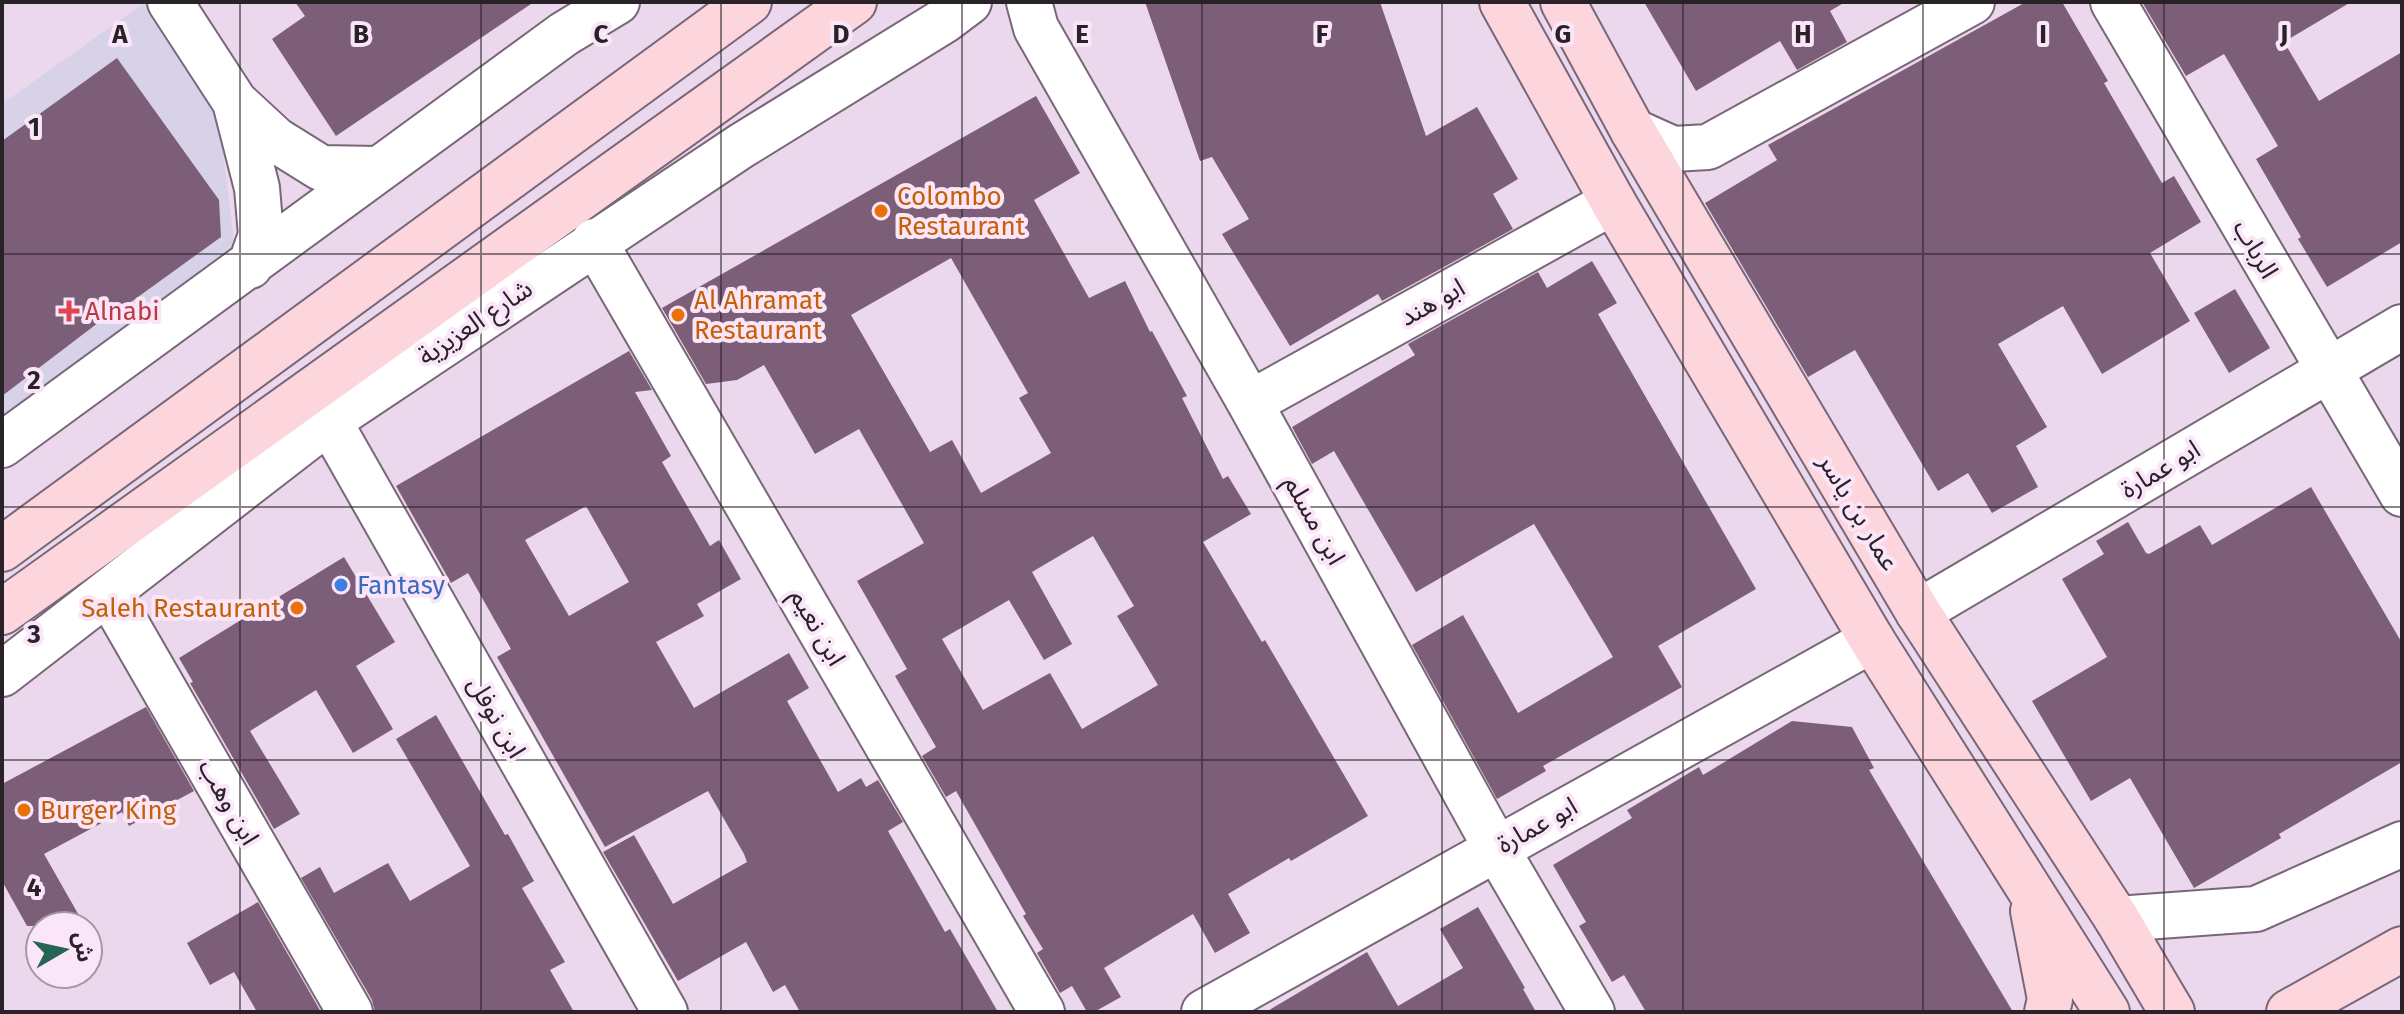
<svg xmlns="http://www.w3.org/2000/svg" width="2404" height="1014" font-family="'Fira Sans','Noto Sans Arabic',sans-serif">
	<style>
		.commercial { fill: #d7d2e8 }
		.building { fill: #7c5e79; fill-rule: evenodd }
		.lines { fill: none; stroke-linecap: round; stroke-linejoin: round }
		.street-casing { stroke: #786778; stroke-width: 48 }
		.secondary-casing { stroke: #786778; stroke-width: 48 }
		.street { stroke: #fff; stroke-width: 44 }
		.secondary { stroke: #fcd6dc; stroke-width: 44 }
		.grid { fill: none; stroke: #292229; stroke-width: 2; stroke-opacity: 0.55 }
		.food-dot { fill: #e8710a; stroke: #fae5f9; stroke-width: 3 }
		.health-dot { fill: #e0444e; stroke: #fae5f9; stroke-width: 3 }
		.shop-dot { fill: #3f7fe0; stroke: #fae5f9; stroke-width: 3 }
		.labels { text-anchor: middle; stroke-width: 8; stroke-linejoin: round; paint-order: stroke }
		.food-label { font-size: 26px; fill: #c56008; stroke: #fae5f9; text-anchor: start }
		.street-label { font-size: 26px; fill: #292229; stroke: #fae5f9 }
		.health-label { font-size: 26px; fill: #be3a42; stroke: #fae5f9; text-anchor: start }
		.shop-label { font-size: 26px; fill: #366cbe; stroke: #fae5f9; text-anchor: start }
		.grid-label { font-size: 26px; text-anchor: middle; font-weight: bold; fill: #292229; stroke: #fae5f9; stroke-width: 8; stroke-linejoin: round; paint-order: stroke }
	</style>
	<rect width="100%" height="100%" fill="#ecd8ec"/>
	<path class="commercial" d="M 144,3 L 219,121 L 235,249 L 2,424 L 2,104 Z"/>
	<path class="building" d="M 295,2 L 534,2 L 336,136 L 272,39 L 305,16 Z
		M 1145,2 L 1380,2 L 1426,136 L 1477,107 L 1518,179 L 1493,194 L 1513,229 L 1382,301 L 1378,294 L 1290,346 L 1222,234 L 1249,219 L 1212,157 L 1200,161 Z
		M 1644,2 L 1845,2 L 1830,11 L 1847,42 L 1797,70 L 1780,41 L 1696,91 Z
		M 2026,2 L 2062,2 L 2108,81 L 2104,83 L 2162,183 L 2174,176 L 2201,222 L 2150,253 L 2190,321 L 2102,374 L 2063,306 L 1998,344 L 2047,427 L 2016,446 L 2038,487 L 1992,513 L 1968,473 L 1938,491 L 1855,350 L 1808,377 L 1705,203 L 1777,160 L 1768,145 Z
		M 2142,2 L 2351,2 L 2284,42 L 2319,101 L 2402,52 L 2402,242 L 2327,287 L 2298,239 L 2301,237 L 2256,159 L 2278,146 L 2224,54 L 2186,76 Z
		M 117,58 L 219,200 L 221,237 L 113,315 L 111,313 L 2,396 L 2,141 Z
		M 1036,96 L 1080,173 L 1034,200 L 1089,298 L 1125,281 L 1150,332 L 1152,331 L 1187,396 L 1182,398 L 1223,479 L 1228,476 L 1251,514 L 1203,542 L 1262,642 L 1265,640 L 1368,816 L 1291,861 L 1289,858 L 1228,894 L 1250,933 L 1215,953 L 1193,914 L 1104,968 L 1121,997 L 1094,1012 L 1087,1012 L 1072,986 L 1060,993 L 1037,953 L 1043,949 L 1023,916 L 1026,914 L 956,791 L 946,797 L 922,756 L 936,747 L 895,676 L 907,669 L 857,581 L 924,543 L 859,429 L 815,454 L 764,365 L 737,380 L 706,384 L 662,308 ZM 951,258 L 1028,393 L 1019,398 L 1051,453 L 981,493 L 952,440 L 930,452 L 851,315 ZM 1093,536 L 1134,606 L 1117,616 L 1158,685 L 1082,729 L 1050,673 L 983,710 L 942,639 L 1009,600 L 1044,660 L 1072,644 L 1032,572 Z
		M 1592,261 L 1617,303 L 1598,314 L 1756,589 L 1658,646 L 1682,687 L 1543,766 L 1546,771 L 1497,799 L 1412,645 L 1463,615 L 1518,713 L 1613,657 L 1534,524 L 1416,592 L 1334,451 L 1312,464 L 1292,427 L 1415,355 L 1408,344 L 1538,272 L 1547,288 Z
		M 2235,289 L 2270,348 L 2229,373 L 2194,313 Z
		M 629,351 L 652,390 L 635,392 L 671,456 L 662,462 L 710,546 L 719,540 L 741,579 L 697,604 L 704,616 L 656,642 L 694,708 L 789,653 L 809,688 L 787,701 L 838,792 L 861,778 L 866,787 L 878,780 L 903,822 L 888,831 L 945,932 L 950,929 L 998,1012 L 800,1012 L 785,985 L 773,992 L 746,942 L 678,981 L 603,852 L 634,835 L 673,904 L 747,862 L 744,854 L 708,791 L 605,847 L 497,657 L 511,649 L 468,573 L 451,583 L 396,486 ZM 586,506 L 629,582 L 569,616 L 525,540 Z
		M 2311,487 L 2402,643 L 2402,762 L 2279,834 L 2281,838 L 2194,888 L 2130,778 L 2091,801 L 2032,701 L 2107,657 L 2062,579 L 2104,554 L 2096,541 L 2128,522 L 2146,553 L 2149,554 L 2200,525 L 2212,545 Z
		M 344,557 L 395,642 L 356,666 L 393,729 L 353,753 L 316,690 L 250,731 L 300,814 L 274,829 L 190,683 L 193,682 L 179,658 Z
		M 146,707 L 194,791 L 129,826 L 122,812 L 44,854 L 85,926 L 27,926 L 2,881 L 2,784 Z
		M 436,715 L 505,835 L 508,834 L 534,881 L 522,888 L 565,962 L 550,970 L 574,1012 L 375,1012 L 372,1000 L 301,878 L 320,867 L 334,893 L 388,863 L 410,901 L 470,866 L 396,739 Z
		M 1792,721 L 1852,727 L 1874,768 L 1869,770 L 2013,1012 L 1646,1012 L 1624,975 L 1612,982 L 1579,926 L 1586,922 L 1553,865 L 1632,818 L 1627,810 L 1699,767 L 1703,775 Z
		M 258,902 L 321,1012 L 257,1012 L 234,972 L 210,985 L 187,943 Z
		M 1478,907 L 1525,988 L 1523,989 L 1536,1012 L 1266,1012 L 1367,952 L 1398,1006 L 1463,968 L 1440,929 Z"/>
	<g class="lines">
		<defs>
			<path id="street" d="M 170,2 L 235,102 L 276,140 L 321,168 L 378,169
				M 1029,2 L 1036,28 L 1250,403 L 1496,848 L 1592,1012
				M 2113,2 L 2402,494
				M 235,102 L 257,188 L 261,235 L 250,266
				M 1633,131 L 1673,149 L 1708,147 L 1972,2
				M 594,241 L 1042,1012
				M 1250,403 L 1613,202
				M 329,421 L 665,1012
				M 2,445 L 564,34 L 617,2
				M 108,592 L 350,1012
				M 1918,612 L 2402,327
				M 2,674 L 329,421 L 741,146 L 945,20 L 969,2
				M 2117,919 L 2256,909 L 2402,844
				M 1204,1012 L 1872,640"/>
			<path id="secondary" d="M 1502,2 L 1613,202 L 1872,640 L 2107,1012
				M 1563,2 L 1633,131 L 1918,612 L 2117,919 L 2172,1012
				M 2,549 L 749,2
				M 2,612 L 854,2
				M 2033,911 L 2050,999 L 2047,1012
				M 2289,1012 L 2402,949"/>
		</defs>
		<use href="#street" class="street-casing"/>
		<use href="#secondary" class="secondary-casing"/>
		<use href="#street" class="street"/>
		<use href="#secondary" class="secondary"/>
	</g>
	<path class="grid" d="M 240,2 L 240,1012M 481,2 L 481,1012M 721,2 L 721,1012M 962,2 L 962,1012M 1202,2 L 1202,1012M 1442,2 L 1442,1012M 1683,2 L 1683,1012M 1923,2 L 1923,1012M 2164,2 L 2164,1012M 2,254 L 2402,254M 2,507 L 2402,507M 2,760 L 2402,760"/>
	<g class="food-dot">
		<circle cx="881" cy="211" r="8"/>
		<circle cx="678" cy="315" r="8"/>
		<circle cx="297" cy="608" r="8"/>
		<circle cx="24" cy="810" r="8"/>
	</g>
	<path class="health-dot" d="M65 299h8v8h8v8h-8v8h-8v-8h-8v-8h8z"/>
	<circle class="shop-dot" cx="341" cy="585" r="8"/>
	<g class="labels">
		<g class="food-label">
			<text x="897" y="205">Colombo<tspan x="897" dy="30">Restaurant</tspan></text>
			<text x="694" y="309">Al Ahramat<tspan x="694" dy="30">Restaurant</tspan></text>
			<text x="281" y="617" text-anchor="end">Saleh Restaurant</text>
			<text x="40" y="819">Burger King</text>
		</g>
		<g class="street-label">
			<text transform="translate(2256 249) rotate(60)" y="9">الرباب</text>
			<text transform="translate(1432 302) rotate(-29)" y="9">ابو هند</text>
			<text transform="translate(475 322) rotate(-34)" y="9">شارع العزيزية</text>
			<text transform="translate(2160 469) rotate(-31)" y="9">ابو عمارة</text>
			<text transform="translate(1859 512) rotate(59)" y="9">عمار بن ياسر</text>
			<text transform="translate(1315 520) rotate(61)" y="9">ابن مسلم</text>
			<text transform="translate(818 627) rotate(60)" y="9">ابن نعيم</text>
			<text transform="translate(497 717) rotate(60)" y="9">ابن نوفل</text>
			<text transform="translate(229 802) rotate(60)" y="9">ابن وهب</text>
			<text transform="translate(1537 825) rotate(-29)" y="9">ابو عمارة</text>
		</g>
		<g class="health-label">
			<text x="85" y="320">Alnabi</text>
		</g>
		<g class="shop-label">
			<text x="357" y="594">Fantasy</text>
		</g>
	</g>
	<g class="grid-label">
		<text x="120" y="43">A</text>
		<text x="361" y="43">B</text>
		<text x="601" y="43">C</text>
		<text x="841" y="43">D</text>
		<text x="1082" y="43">E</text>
		<text x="1322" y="43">F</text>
		<text x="1563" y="43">G</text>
		<text x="1803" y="43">H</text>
		<text x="2043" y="43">I</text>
		<text x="2284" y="43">J</text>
		<text x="34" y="136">1</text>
		<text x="34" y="389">2</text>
		<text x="34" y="643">3</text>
		<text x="34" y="896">4</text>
	</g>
	<rect width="2404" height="1014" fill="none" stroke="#292229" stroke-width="8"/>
	<g transform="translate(64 950) rotate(81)"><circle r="38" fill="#fae5f9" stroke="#a697a6" stroke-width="2"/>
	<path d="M0-6L14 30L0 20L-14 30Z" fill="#266553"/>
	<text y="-12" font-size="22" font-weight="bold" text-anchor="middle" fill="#292229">ش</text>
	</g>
</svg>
